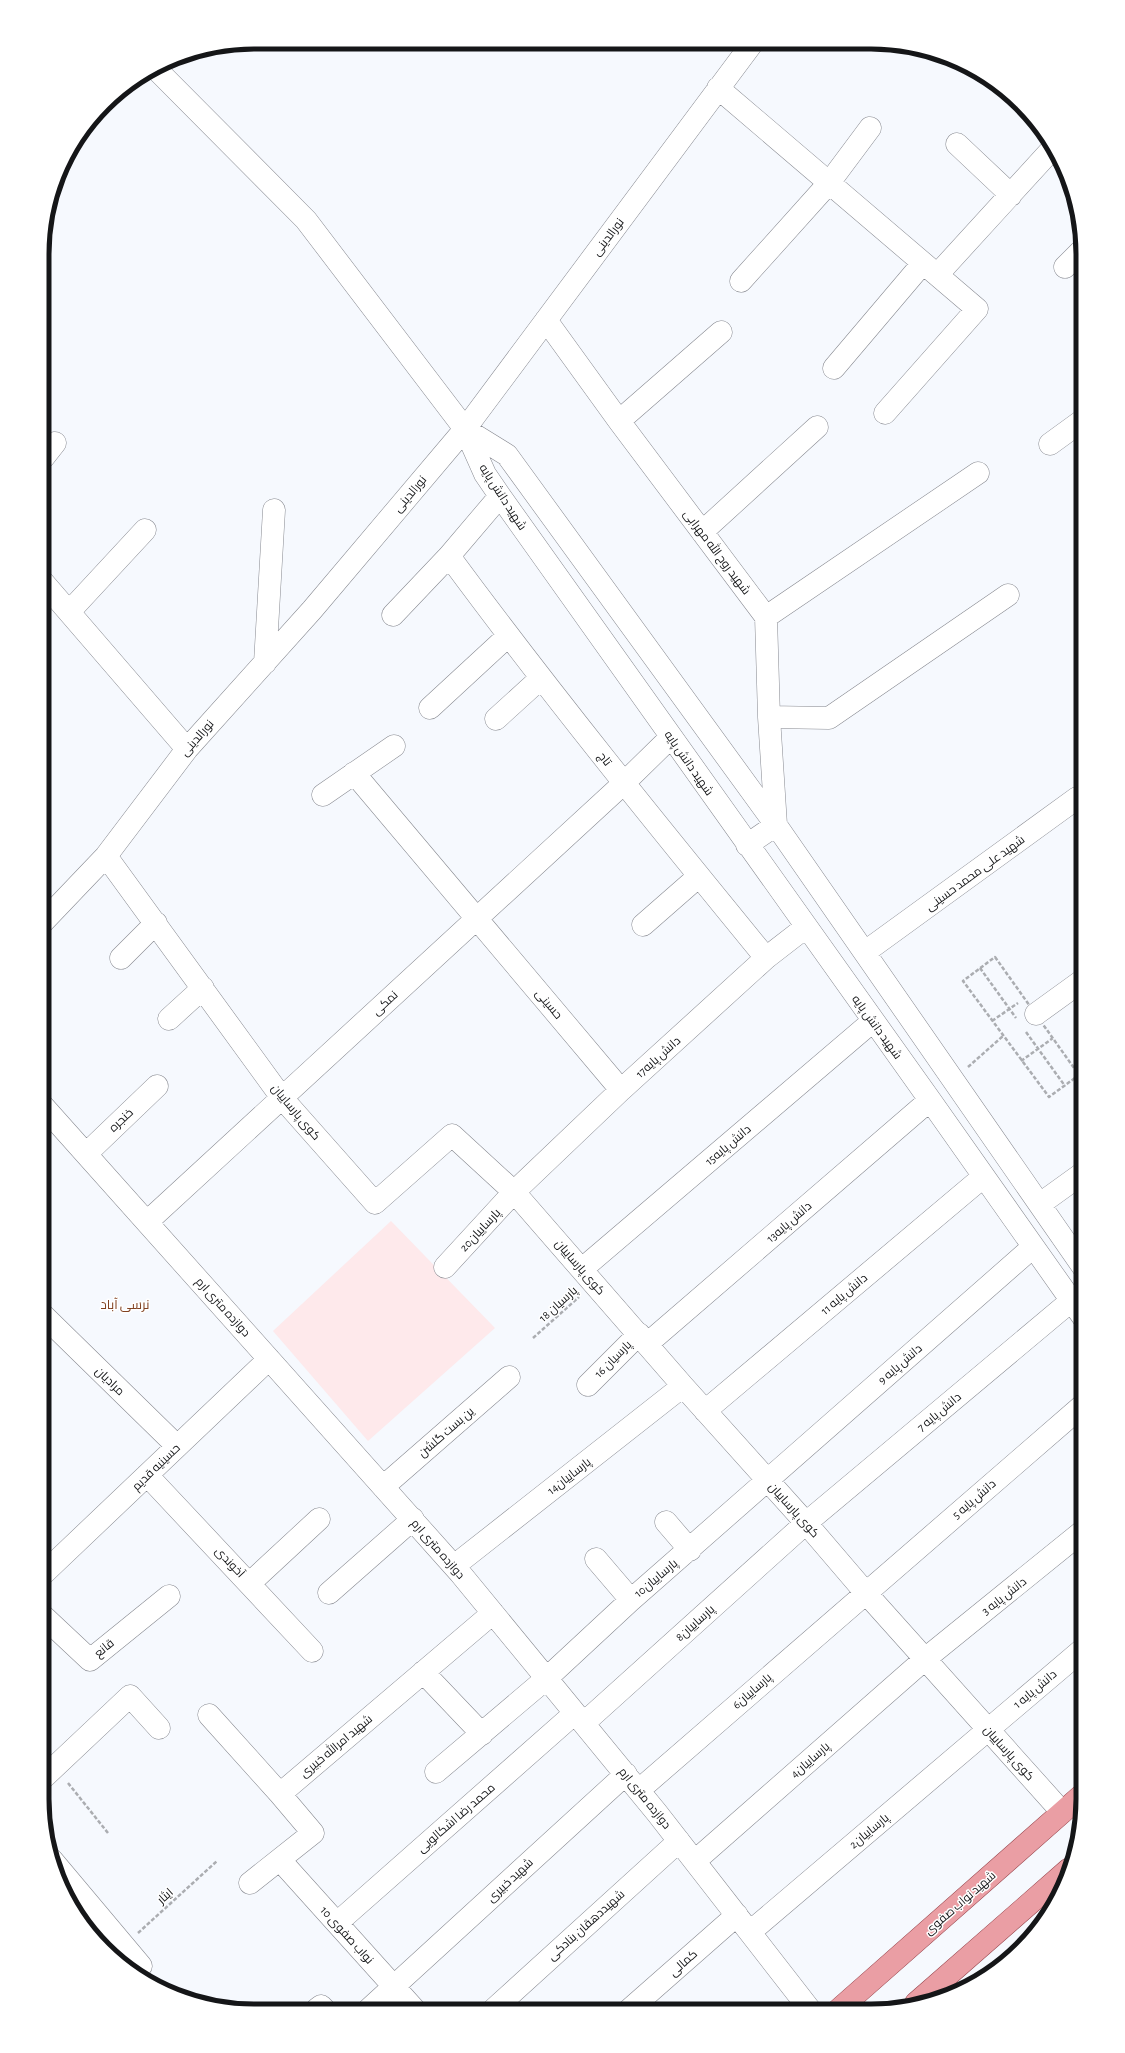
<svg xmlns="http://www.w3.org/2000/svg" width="1125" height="2053" font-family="'Alegreya Sans',Cairo,sans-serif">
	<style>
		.education { fill: #fee9eb }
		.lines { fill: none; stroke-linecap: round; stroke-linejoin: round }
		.minor-casing { stroke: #878990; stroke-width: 23 }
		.major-casing { stroke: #96444b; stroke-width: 23 }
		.path { stroke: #abadb1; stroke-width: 2.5; stroke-dasharray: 4 2; stroke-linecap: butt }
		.minor { stroke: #fff; stroke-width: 22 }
		.major { stroke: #ea9ea4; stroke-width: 22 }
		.labels { text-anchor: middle; stroke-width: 3; stroke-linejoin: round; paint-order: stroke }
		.street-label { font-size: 12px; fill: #151618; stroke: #fff }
		.neighbourhood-label { font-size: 13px; fill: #824221; stroke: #fff }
		.rim { fill: none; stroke: #151618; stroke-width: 5 }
	</style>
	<rect width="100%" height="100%" fill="#f6f9fe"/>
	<path class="education" d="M 391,1221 L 495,1328 L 368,1441 L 273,1331 Z"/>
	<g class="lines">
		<defs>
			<path id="minor" d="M 156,69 L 306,220 L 465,429 L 485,474 L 500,496 L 930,1100 L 1083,1317
				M 718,88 L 977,309 L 885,413
				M 957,144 L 1011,195
				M 1065,267 L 1082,250
				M 937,275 L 1053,148
				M 741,281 L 829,183 L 870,128
				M 546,320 L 619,421 L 766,617 L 769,717 L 776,825 L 747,845
				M 834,368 L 923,263
				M 619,421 L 721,332
				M 465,429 L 507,455 L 776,825 L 1083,1267
				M 1050,444 L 1083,420
				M 44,457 L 55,443
				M 702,532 L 817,427
				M 449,556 C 550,693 658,826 766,958
				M 43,582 L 187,749
				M 69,612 L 145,530
				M 393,615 L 449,556 L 500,496
				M 766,617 L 978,473
				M 265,663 L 274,510
				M 430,708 L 508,636
				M 769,717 L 829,718 L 1008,595
				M 496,719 L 541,678
				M 354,773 L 621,1090
				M 323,795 L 394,746
				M 106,856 L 282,1098 L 375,1203 L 452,1135 L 514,1192 L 683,1386 L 806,1523 L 865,1592 L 1062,1812
				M 43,922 L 106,856 L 187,749 L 312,610 L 465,429 L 751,45
				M 643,925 L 699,876
				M 865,952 L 1077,798 L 1083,806
				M 121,958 L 156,923
				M 1036,1014 L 1083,980
				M 169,1019 L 203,988
				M 43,1106 L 460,1573 L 657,1813 L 811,2011
				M 86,1154 L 157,1086
				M 1040,1204 L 1083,1173
				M 147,1222 L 624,783 L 671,737
				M 445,1267 L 514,1192 L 621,1090 L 766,958 L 806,927
				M 582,1269 L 873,1021
				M 43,1315 L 177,1446
				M 647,1344 L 930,1100
				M 588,1385 L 639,1334
				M 705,1411 L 983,1177
				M 147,1475 L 312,1651
				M 383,1487 L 509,1377
				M 666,1522 L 690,1550
				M 596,1559 L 631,1600
				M 454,1566 L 683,1386
				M 42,1575 L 269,1359
				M 250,1583 L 319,1519
				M 329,1593 L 413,1519
				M 42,1615 L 90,1660 L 169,1596
				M 423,1672 L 482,1734
				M 209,1715 L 280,1794
				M 584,1723 L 806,1523 L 1071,1301
				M 436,1772 L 547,1678 L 631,1600 L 1033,1247
				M 42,1779 L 130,1696 L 159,1728
				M 639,1790 L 1083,1405
				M 52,1860 L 141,1966 L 136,1971
				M 280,1860 L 415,2010
				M 695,1861 L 925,1659 L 1083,1531
				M 250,1883 L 313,1833 L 280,1794 L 493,1613
				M 337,1923 L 575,1713
				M 750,1932 L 1083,1649
				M 317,2009 L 321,2006 L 324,2009
				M 368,2010 L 626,1774
				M 493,2010 L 679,1841
				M 629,2010 L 737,1915"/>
			<path id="major" d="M 916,2003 L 1069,1869
				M 837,2011 L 1083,1794"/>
		</defs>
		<use href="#minor" class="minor-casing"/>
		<use href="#major" class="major-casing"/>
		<path class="path" d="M 995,957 L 1079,1075 L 1049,1097 L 963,981 Z
			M 980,968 L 1016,1018
			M 992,1021 L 1018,1003
			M 1026,1032 L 1065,1086
			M 1021,1061 L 1053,1038
			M 968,1067 L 1003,1036
			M 533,1338 L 579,1297
			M 68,1783 L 108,1833
			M 138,1933 L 217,1861
			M 874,2004 L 879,2010"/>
		<use href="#minor" class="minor"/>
		<use href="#major" class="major"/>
	</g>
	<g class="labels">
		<g class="street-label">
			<text transform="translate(608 237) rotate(-53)" y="4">نورالدینی</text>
			<text transform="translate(410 494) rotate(-50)" y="4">نورالدینی</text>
			<text transform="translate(503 497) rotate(57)" y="4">شهید دانش پایه</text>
			<text transform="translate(717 552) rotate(53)" y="4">شهید روح الله مهرابی</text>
			<text transform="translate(197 738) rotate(-49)" y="4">نورالدینی</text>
			<text transform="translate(605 759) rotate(52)" y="4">تاچ</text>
			<text transform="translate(689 763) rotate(55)" y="4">شهید دانش پایه</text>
			<text transform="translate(975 873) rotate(-36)" y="4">شهید علی محمد حسینی</text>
			<text transform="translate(385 1003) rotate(-43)" y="4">نمکی</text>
			<text transform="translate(549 1004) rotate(50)" y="4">حسینی</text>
			<text transform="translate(877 1027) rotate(54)" y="4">شهید دانش پایه</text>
			<text transform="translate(658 1057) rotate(-42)" y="4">دانش پایه17</text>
			<text transform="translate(296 1112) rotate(50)" y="4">کوی پارساییان</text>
			<text transform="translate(121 1120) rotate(-43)" y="4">خنجره</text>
			<text transform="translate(728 1145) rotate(-40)" y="4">دانش پایه15</text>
			<text transform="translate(789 1222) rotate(-41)" y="4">دانش پایه13</text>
			<text transform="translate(480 1230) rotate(-47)" y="4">پارساییان20</text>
			<text transform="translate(580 1267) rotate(49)" y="4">کوی پارساییان</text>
			<text transform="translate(844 1294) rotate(-40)" y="4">دانش پایه 11</text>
			<text transform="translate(558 1304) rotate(-42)" y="4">پارسیان 18</text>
			<text transform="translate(223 1307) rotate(48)" y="4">دوازده متری ارم</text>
			<text transform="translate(613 1359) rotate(-45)" y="4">پارسیان 16</text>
			<text transform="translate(900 1364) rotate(-41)" y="4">دانش پایه 9</text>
			<text transform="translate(110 1381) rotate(44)" y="4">مرادیان</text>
			<text transform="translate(939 1412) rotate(-40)" y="4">دانش پایه 7</text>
			<text transform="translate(446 1432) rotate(-41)" y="4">ین بست گلشن</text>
			<text transform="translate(156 1467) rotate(-44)" y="4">حسینیه قدیم</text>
			<text transform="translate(569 1476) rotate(-38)" y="4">پارساییان14</text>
			<text transform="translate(974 1499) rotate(-41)" y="4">دانش پایه 5</text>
			<text transform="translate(794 1510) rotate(48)" y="4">کوی پارساییان</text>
			<text transform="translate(438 1549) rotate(49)" y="4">دوازده متری ارم</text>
			<text transform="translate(230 1562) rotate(47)" y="4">آخوندی</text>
			<text transform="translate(656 1578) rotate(-40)" y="4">پارساییان10</text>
			<text transform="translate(1004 1596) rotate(-38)" y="4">دانش پایه 3</text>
			<text transform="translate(695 1623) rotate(-42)" y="4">پارساییان8</text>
			<text transform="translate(104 1648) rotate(-39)" y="4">قانع</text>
			<text transform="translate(1035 1689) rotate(-40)" y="4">دانش پایه 1</text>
			<text transform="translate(752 1691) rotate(-41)" y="4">پارساییان6</text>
			<text transform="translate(336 1746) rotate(-40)" y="4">شهید امرالله خبیری</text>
			<text transform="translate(1009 1753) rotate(48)" y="4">کوی پارساییان</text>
			<text transform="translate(810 1760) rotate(-41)" y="4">پارساییان4</text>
			<text transform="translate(645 1798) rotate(51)" y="4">دوازده متری ارم</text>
			<text transform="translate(456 1818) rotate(-41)" y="4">محمد رضا اشکالویی</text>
			<text transform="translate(869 1831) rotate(-40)" y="4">پارساییان2</text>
			<text transform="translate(510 1880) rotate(-43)" y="4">شهید خبیری</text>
			<text transform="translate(165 1896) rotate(-42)" y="4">ایثار</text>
			<text transform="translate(960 1903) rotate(-41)" y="4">شهید نواب صفوی</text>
			<text transform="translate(586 1925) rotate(-42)" y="4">شهیددهقان بنادکی</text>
			<text transform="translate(347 1935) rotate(48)" y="4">نواب صفوی 10</text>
			<text transform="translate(683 1963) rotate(-42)" y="4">کمالی</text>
		</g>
		<g class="neighbourhood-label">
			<text x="125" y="1309">نرسی آباد</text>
		</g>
	</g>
	<path d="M0 0H1125V2053H0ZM254 49H871A205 205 0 0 1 1076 254V1799A205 205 0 0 1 871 2004H254A205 205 0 0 1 49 1799V254A205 205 0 0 1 254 49Z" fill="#fff" fill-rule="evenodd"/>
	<path class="rim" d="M254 49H871A205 205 0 0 1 1076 254V1799A205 205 0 0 1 871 2004H254A205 205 0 0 1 49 1799V254A205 205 0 0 1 254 49Z"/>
</svg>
